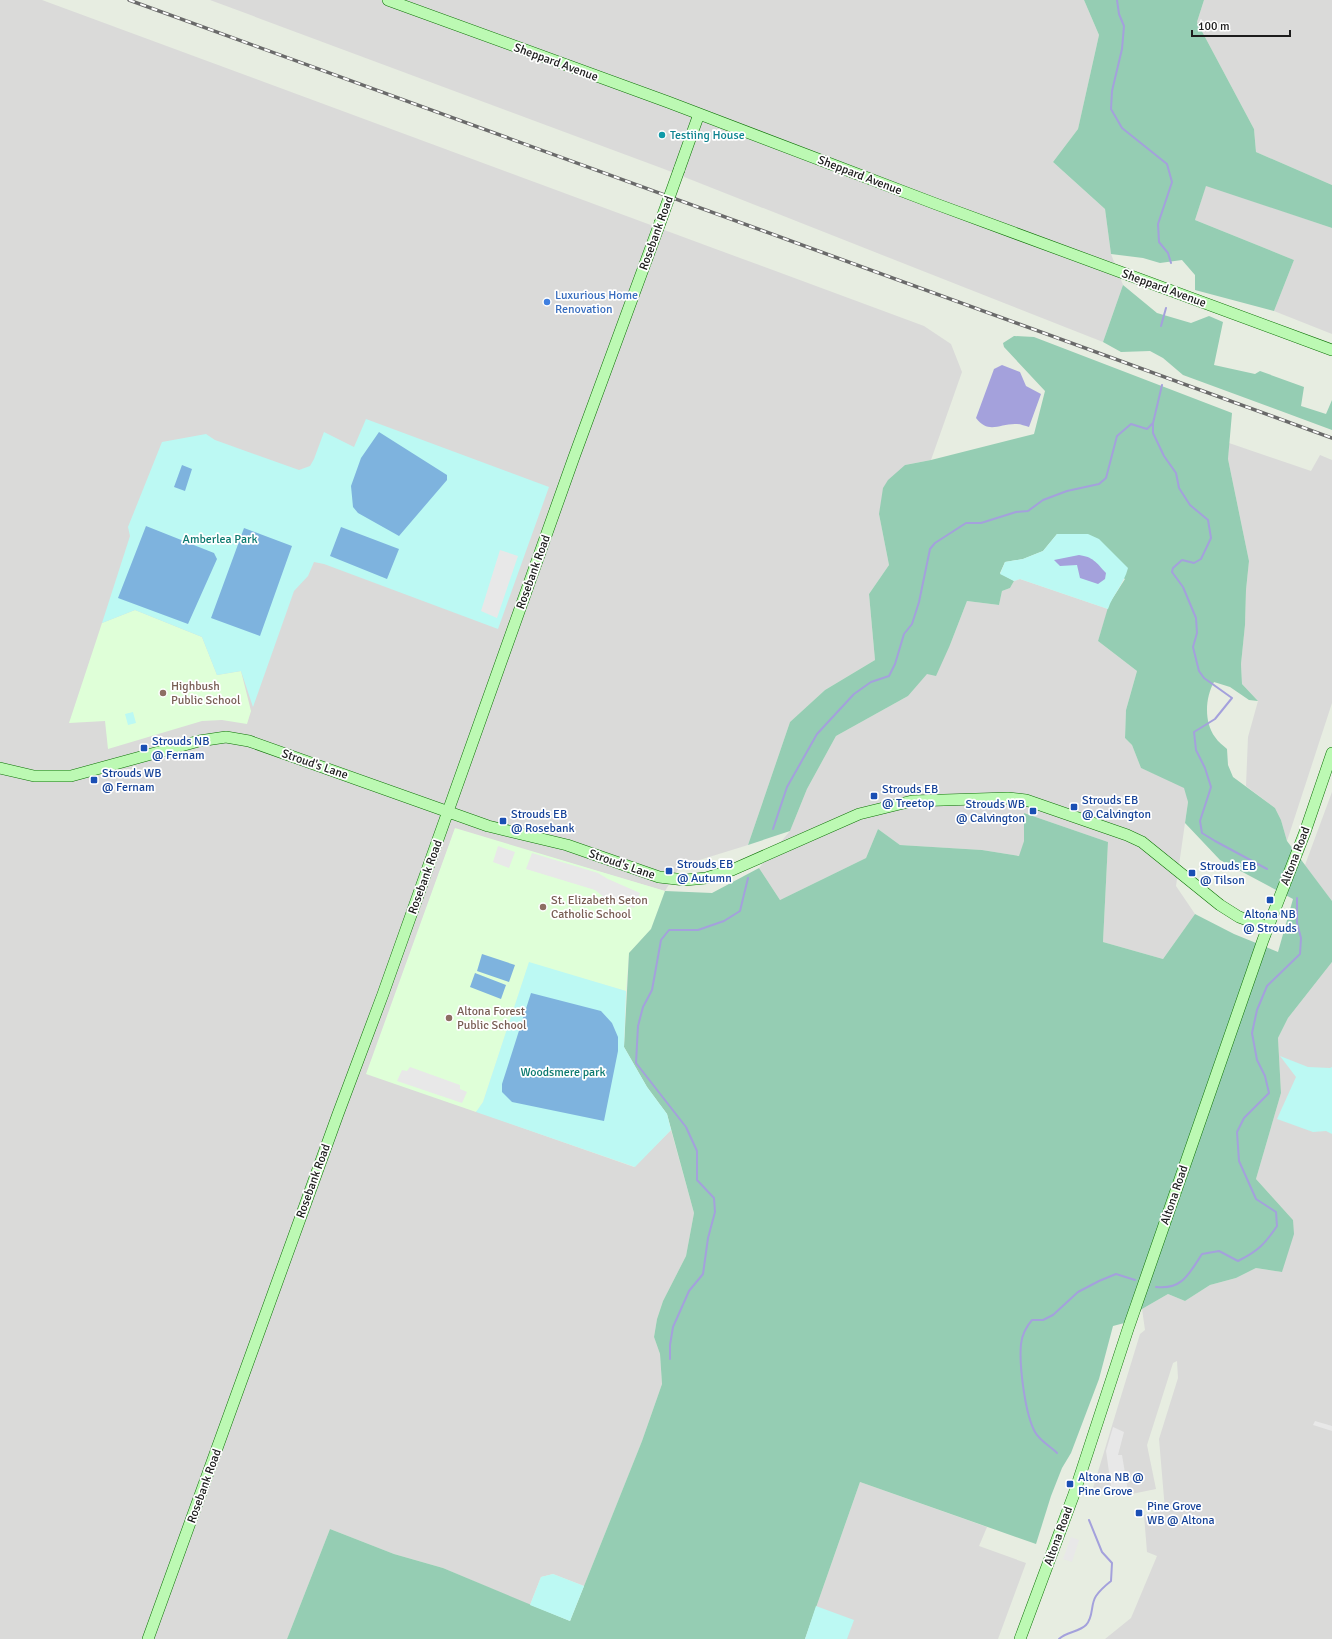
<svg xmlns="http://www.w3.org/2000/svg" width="1332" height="1639" font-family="Signika,sans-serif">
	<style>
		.residential { fill: #dadad9 }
		.education { fill: #dfffd8 }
		.forest { fill: #95cdb3 }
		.park { fill: #bcf9f3 }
		.pitch { fill: #7eb3de }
		.parking { fill: #e8e8e8 }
		.water { fill: #a4a1dc }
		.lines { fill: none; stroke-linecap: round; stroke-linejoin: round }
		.stream { stroke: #a4a1dc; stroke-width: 2 }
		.secondary-casing { stroke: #0b7104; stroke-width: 12 }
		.secondary { stroke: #bcf9b3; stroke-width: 11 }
		.rail-casing { stroke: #6a6a6a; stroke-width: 3.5 }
		.rail { stroke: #fff; stroke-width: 2; stroke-dasharray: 6; stroke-linecap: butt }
		.secondary-bridge-casing { stroke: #0b7104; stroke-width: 12; stroke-linecap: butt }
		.secondary-bridge { stroke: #bcf9b3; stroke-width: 11 }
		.culture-dot { fill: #0f9aa8; stroke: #fff; stroke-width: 1.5 }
		.shop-dot { fill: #3f7fe0; stroke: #fff; stroke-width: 1.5 }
		.education-dot { fill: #8d6e63; stroke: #fff; stroke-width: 1.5 }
		.transit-dot { fill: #1a4fb4; stroke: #fff; stroke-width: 1.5 }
		.labels { text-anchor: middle; stroke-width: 3.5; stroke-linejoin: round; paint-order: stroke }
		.street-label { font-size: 12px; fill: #1c1c1c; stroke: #fff }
		.culture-label { font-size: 12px; fill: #0d838f; stroke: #fff; text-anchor: start }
		.shop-label { font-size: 12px; fill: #366cbe; stroke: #fff; text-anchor: start }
		.park-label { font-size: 12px; fill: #0b796f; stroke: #fff }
		.education-label { font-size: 12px; fill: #785e54; stroke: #fff; text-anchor: start }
		.transit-label { font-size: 12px; fill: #164399; stroke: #fff; text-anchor: start }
	</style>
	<rect width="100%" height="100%" fill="#e7ede1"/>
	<path class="residential" d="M 0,0 L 42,0 L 924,326 L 951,344 L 962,372 L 931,460 L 905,465 L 879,514 L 889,565 L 869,594 L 875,660 L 825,690 L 790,722 L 748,845 L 680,866 L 665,891 L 455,829 L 367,1073 L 634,1167 L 671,1130 L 694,1213 L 686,1256 L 663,1301 L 657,1319 L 654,1337 L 660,1354 L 662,1384 L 642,1441 L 584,1586 L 553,1574 L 541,1577 L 530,1605 L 443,1568 L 394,1554 L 330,1529 L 287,1639 L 0,1639 Z
		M 210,0 L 1084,0 L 1099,35 L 1078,129 L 1053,162 L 1105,209 L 1111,254 L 1123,285 L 1103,342 L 664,169 Z
		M 1204,0 L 1332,0 L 1332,185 L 1256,152 L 1254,129 L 1197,22 Z
		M 1206,185 L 1332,228 L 1332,334 L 1274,311 L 1294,260 L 1195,220 Z
		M 1229,443 L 1311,471 L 1320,455 L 1332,460 L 1332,703 L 1287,841 L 1281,820 L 1275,808 L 1246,786 L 1248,737 L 1258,701 L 1242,684 L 1241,664 L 1245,625 L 1246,590 L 1249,561 L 1228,459 Z
		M 1020,579 L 1108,609 L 1098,641 L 1137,671 L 1126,710 L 1125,738 L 1132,745 L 1141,768 L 1185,787 L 1188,802 L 1176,886 L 1195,914 L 1163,959 L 1103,942 L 1108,842 L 1024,813 L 1024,841 L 1020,856 L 982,850 L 900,845 L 878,829 L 866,858 L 780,900 L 759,868 L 790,831 L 807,789 L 836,736 L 908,696 L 950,645 L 967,601 L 999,605 L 1002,591 L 1010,588 L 1014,581 Z
		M 1332,792 L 1332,901 L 1305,865 Z
		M 1332,962 L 1332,1639 L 1105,1639 L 1131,1618 L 1157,1556 L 1147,1552 L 1144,1515 L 1165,1510 L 1159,1439 L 1178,1378 L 1177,1361 L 1173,1363 L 1147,1445 L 1156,1489 L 1117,1497 L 1093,1488 L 1140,1334 L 1145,1330 L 1142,1309 L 1168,1294 L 1185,1301 L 1210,1285 L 1236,1278 L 1256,1268 L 1282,1272 L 1293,1220 L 1256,1179 L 1281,1093 L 1278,1038 L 1288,1018 Z
		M 860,1482 L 987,1527 L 979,1546 L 1026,1563 L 998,1639 L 805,1639 Z"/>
	<path class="education" d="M 135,610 L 202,637 L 217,675 L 241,671 L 251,711 L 247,724 L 222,720 L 202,721 L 108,749 L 105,721 L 69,723 L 102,623 Z
		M 455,828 L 665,891 L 651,929 L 629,953 L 626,991 L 529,963 L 483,1102 L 476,1112 L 366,1074 Z"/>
	<path class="forest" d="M 1084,0 L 1204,0 L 1197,22 L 1254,129 L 1256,152 L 1332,185 L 1332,228 L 1206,186 L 1195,220 L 1294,260 L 1274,311 L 1195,290 L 1195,275 L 1182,260 L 1160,263 L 1143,258 L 1111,254 L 1105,209 L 1053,162 L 1078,129 L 1099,35 Z
		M 1123,285 L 1157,313 L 1191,323 L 1209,316 L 1223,322 L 1214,365 L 1255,374 L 1260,371 L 1304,387 L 1301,406 L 1326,414 L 1332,400 L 1332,430 L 1183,375 L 1163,358 L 1150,351 L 1121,352 L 1103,342 Z
		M 1014,336 L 1034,337 L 1232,413 L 1228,459 L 1249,561 L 1246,590 L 1245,625 L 1241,664 L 1242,684 L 1258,701 L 1249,700 L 1230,687 L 1214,682 C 1205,698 1204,722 1215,737 C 1218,742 1223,745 1227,749 L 1228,765 L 1233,777 L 1275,808 L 1281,820 L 1287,841 L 1332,901 L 1332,962 L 1288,1018 L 1278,1038 L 1281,1093 L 1256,1179 L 1293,1220 L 1294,1234 L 1282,1272 L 1256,1268 L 1236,1278 L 1210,1285 L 1185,1301 L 1168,1294 L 1142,1309 L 1132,1321 L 1113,1326 L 1099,1379 L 1071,1453 L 1062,1468 L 1051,1496 L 1036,1544 L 860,1482 L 805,1639 L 287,1639 L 330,1529 L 394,1554 L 443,1568 L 570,1621 L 642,1441 L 662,1384 L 660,1354 L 654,1337 L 657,1319 L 663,1301 L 686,1256 L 694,1213 L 667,1114 L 647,1087 L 624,1047 L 629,953 L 651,929 L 665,891 L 712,893 L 759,868 L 780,900 L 866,858 L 878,829 L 900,845 L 982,850 L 1019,856 L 1024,841 L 1024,813 L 1108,842 L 1103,942 L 1163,959 L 1195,914 L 1234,934 L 1278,952 L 1293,899 L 1220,860 L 1185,823 L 1188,802 L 1184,788 L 1141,768 L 1132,745 L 1125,738 L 1126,710 L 1137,671 L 1098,641 L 1109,604 L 1125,579 L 1057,534 L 1043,551 L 1023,559 L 1005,562 L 1000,573 L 1014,581 L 1010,588 L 1002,591 L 999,605 L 967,601 L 950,645 L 936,676 L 927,674 L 908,696 L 836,736 L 807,789 L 790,831 L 748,845 L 790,722 L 825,690 L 875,660 L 869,594 L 889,565 L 879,514 L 883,488 L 888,480 L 905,465 L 931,460 L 1034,434 L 1045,391 L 1004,347 L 1003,343 Z"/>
	<path class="park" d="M 366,419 L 549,487 L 498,629 L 324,564 L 314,562 L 308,576 L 294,591 L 253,707 L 241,671 L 217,675 L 202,637 L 135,610 L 102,623 L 130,536 L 128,527 L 162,442 L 206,434 L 215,440 L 299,470 L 310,466 L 314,459 L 324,432 L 354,447 Z
		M 1057,534 L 1088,534 L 1099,539 L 1128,568 C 1124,584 1113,594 1108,609 L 1020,579 L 1014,581 L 1000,574 L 1005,562 L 1023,559 L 1043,551 Z
		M 133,712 L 136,723 L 128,725 L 125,714 Z
		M 529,962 L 626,991 L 624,1047 L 647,1087 L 667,1114 L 671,1130 L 635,1167 L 476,1112 L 483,1102 Z
		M 1280,1056 L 1308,1067 L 1330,1068 L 1332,1067 L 1332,1134 L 1326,1131 L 1313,1132 L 1277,1119 L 1296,1077 Z
		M 553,1574 L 584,1586 L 570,1621 L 530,1605 L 541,1577 Z
		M 816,1606 L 854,1620 L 847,1639 L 805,1639 Z"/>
	<path class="pitch" d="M 379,432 L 447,475 L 447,480 L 399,536 L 358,513 L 353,507 L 351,486 L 361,458 Z
		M 182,465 L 192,469 L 185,491 L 174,487 Z
		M 146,526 L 214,553 L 217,559 L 188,624 L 118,598 Z
		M 341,527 L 399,549 L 387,579 L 330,556 Z
		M 244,528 L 292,546 L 260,636 L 211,618 Z
		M 482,954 L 515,965 L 509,982 L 477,971 Z
		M 475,973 L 506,985 L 501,999 L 470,987 Z
		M 531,993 L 601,1011 L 612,1023 L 618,1037 L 618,1051 L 604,1121 L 512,1102 L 502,1092 L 502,1084 Z"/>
	<path class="parking" d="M 500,550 L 518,556 L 497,618 L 481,611 Z
		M 498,846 L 515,852 L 509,868 L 493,862 Z
		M 532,853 L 598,873 L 608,879 L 640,893 L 634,908 L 605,898 L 595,890 L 526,869 Z
		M 410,1067 L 460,1085 L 460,1089 L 467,1092 L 462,1103 L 397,1081 L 402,1070 L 407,1071 Z
		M 1315,1421 L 1332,1426 L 1332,1431 L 1313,1425 Z
		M 1113,1427 L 1124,1432 L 1118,1455 L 1122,1455 L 1128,1491 L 1112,1493 L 1106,1451 Z
		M 1071,1537 L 1079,1540 L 1072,1562 L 1063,1559 Z"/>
	<path class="water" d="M 1002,365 L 1020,372 L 1026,386 L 1041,394 L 1029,427 C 1025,426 1021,424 1017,424 C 1000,423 989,435 976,418 L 994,369 Z
		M 1079,555 C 1093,557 1096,562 1106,573 L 1105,579 L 1098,584 L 1080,578 L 1077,565 L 1060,566 L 1054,560 Z"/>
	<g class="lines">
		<path class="stream" d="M 1117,0 L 1119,14 L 1124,26 L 1122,49 L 1112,91 L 1111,109 L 1122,128 L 1167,164 L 1172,182 L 1158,224 L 1159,242 L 1168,253 L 1171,263
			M 1161,326 L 1166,308
			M 1162,385 L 1153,423 L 1153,433 L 1164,456 L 1176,473 L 1179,488 L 1190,505 L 1208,520 L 1211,538 L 1201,559 L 1194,563 L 1182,560 L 1173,568 L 1172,572 L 1183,587 L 1196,618 L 1197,633 L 1193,647 L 1199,671 L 1204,678 L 1232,698 L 1215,719 L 1194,732 L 1196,750 L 1205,768 L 1211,787 L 1200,821 L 1202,833 L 1215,841 L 1267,869
			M 773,829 L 787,787 L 817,734 L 854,694 L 871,682 L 889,676 L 895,664 L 904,634 L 912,624 L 919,602 L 930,549 L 935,543 L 966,523 L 981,523 L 1016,512 L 1028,511 L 1043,500 L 1067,491 L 1099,484 L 1106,478 L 1117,436 L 1131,424 L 1147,429 L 1153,423
			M 1156,1287 C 1182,1290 1189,1274 1202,1254 L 1219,1251 L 1238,1261 C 1258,1251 1265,1244 1277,1226 L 1276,1212 L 1256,1199 L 1239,1161 L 1237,1132 L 1244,1118 L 1269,1093 L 1265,1076 L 1257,1060 L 1252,1033 L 1257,1010 L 1267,986 L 1300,954 L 1301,938 L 1297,923 L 1297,898
			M 670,1359 L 670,1345 L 673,1327 L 689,1291 L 703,1274 L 708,1238 L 715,1212 L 714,1198 L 697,1180 L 697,1151 L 686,1127 L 636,1063 L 638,1026 L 643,1007 L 652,990 L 661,940 L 669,930 L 698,930 L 724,921 L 740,911 L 748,878
			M 1057,1453 C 1051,1447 1039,1440 1035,1432 C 1025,1414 1019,1365 1021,1344 C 1022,1335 1026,1327 1032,1320 L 1043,1320 L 1053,1315 L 1078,1292 L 1099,1281 L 1116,1274 L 1135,1280
			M 1059,1639 C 1066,1632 1079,1632 1086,1625 C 1094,1617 1090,1605 1096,1596 C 1100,1590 1106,1585 1111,1581 L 1112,1563 L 1102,1552 L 1089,1520"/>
		<defs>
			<path id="secondary" d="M 388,0 L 668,102 L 936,204 L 1332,350
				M 679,170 L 699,114
				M 0,768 L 34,776 L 71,776 L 199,741 L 226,737 L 249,741 L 488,826 L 567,845 L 659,877 L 685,880 L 706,878 L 732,870 L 859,814 L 912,801 L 1008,798 L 1026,800 L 1127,835 L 1142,842 L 1220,905 L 1239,917 L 1267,927
				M 148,1639 L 338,1114 L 383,994 L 574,457 L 660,223
				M 1020,1639 L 1074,1494 L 1128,1329 L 1263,940 L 1305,832 L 1332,753"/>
		</defs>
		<use href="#secondary" class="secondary-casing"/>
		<use href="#secondary" class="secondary"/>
		<defs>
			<path id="rail" d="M 129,0 L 1332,438"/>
		</defs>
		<use href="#rail" class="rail-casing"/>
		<use href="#rail" class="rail"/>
		<defs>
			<path id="secondary-bridge" d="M 660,223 L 679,170"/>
		</defs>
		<use href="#secondary-bridge" class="secondary-bridge-casing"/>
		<use href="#secondary-bridge" class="secondary-bridge"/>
	</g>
	<circle class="culture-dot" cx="662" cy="135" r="4"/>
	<circle class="shop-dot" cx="547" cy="302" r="4"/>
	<g class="education-dot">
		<circle cx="163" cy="693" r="4"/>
		<circle cx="543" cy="907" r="4"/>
		<circle cx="449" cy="1018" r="4"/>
	</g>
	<g class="transit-dot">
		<rect x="140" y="744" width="8" height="8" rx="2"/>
		<rect x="90" y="776" width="8" height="8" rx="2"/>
		<rect x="870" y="792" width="8" height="8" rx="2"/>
		<rect x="1070" y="803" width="8" height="8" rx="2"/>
		<rect x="1029" y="807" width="8" height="8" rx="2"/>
		<rect x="499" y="817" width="8" height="8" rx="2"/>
		<rect x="665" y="867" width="8" height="8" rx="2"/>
		<rect x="1188" y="869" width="8" height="8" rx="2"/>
		<rect x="1266" y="896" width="8" height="8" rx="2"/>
		<rect x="1066" y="1480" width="8" height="8" rx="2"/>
		<rect x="1135" y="1509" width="8" height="8" rx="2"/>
	</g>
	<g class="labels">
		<g class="street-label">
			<text transform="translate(556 62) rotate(20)" y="4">Sheppard Avenue</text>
			<text transform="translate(860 175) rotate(21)" y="4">Sheppard Avenue</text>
			<text transform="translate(656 233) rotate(-70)" y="4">Rosebank Road</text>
			<text transform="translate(1164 288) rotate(20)" y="4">Sheppard Avenue</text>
			<text transform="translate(533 572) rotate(-70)" y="4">Rosebank Road</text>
			<text transform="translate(315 764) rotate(19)" y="4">Stroud's Lane</text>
			<text transform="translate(1295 856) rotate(-69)" y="4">Altona Road</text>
			<text transform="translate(622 864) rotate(19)" y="4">Stroud's Lane</text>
			<text transform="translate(425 877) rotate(-70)" y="4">Rosebank Road</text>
			<text transform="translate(313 1181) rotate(-70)" y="4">Rosebank Road</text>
			<text transform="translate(1174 1195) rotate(-71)" y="4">Altona Road</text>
			<text transform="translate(204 1486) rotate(-70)" y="4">Rosebank Road</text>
			<text transform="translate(1058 1536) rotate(-70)" y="4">Altona Road</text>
		</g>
		<g class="culture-label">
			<text x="670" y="139">Testiing House</text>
		</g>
		<g class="shop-label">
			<text x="555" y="299">Luxurious Home<tspan x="555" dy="14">Renovation</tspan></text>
		</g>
		<g class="park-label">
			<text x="220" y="543">Amberlea Park</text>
			<text x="563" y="1076">Woodsmere park</text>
		</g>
		<g class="education-label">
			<text x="171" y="690">Highbush<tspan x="171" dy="14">Public School</tspan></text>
			<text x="551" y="904">St. Elizabeth Seton<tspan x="551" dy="14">Catholic School</tspan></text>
			<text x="457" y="1015">Altona Forest<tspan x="457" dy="14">Public School</tspan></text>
		</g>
		<g class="transit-label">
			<text x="152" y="745">Strouds NB<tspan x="152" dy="14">@ Fernam</tspan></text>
			<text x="102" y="777">Strouds WB<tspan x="102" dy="14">@ Fernam</tspan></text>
			<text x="882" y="793">Strouds EB<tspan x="882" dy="14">@ Treetop</tspan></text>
			<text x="1082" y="804">Strouds EB<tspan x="1082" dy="14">@ Calvington</tspan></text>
			<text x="1025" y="808" text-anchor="end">Strouds WB<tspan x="1025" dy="14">@ Calvington</tspan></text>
			<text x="511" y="818">Strouds EB<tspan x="511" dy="14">@ Rosebank</tspan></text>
			<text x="677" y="868">Strouds EB<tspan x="677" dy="14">@ Autumn</tspan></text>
			<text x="1200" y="870">Strouds EB<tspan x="1200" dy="14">@ Tilson</tspan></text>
			<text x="1270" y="918" text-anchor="middle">Altona NB<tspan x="1270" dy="14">@ Strouds</tspan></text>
			<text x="1078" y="1481">Altona NB @<tspan x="1078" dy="14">Pine Grove</tspan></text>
			<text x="1147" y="1510">Pine Grove<tspan x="1147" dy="14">WB @ Altona</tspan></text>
		</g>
	</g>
	<path d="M1192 30v6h98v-6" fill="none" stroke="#1c1c1c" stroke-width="2"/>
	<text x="1198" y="30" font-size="12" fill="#1c1c1c" stroke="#ffffff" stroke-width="3" paint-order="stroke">100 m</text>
</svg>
